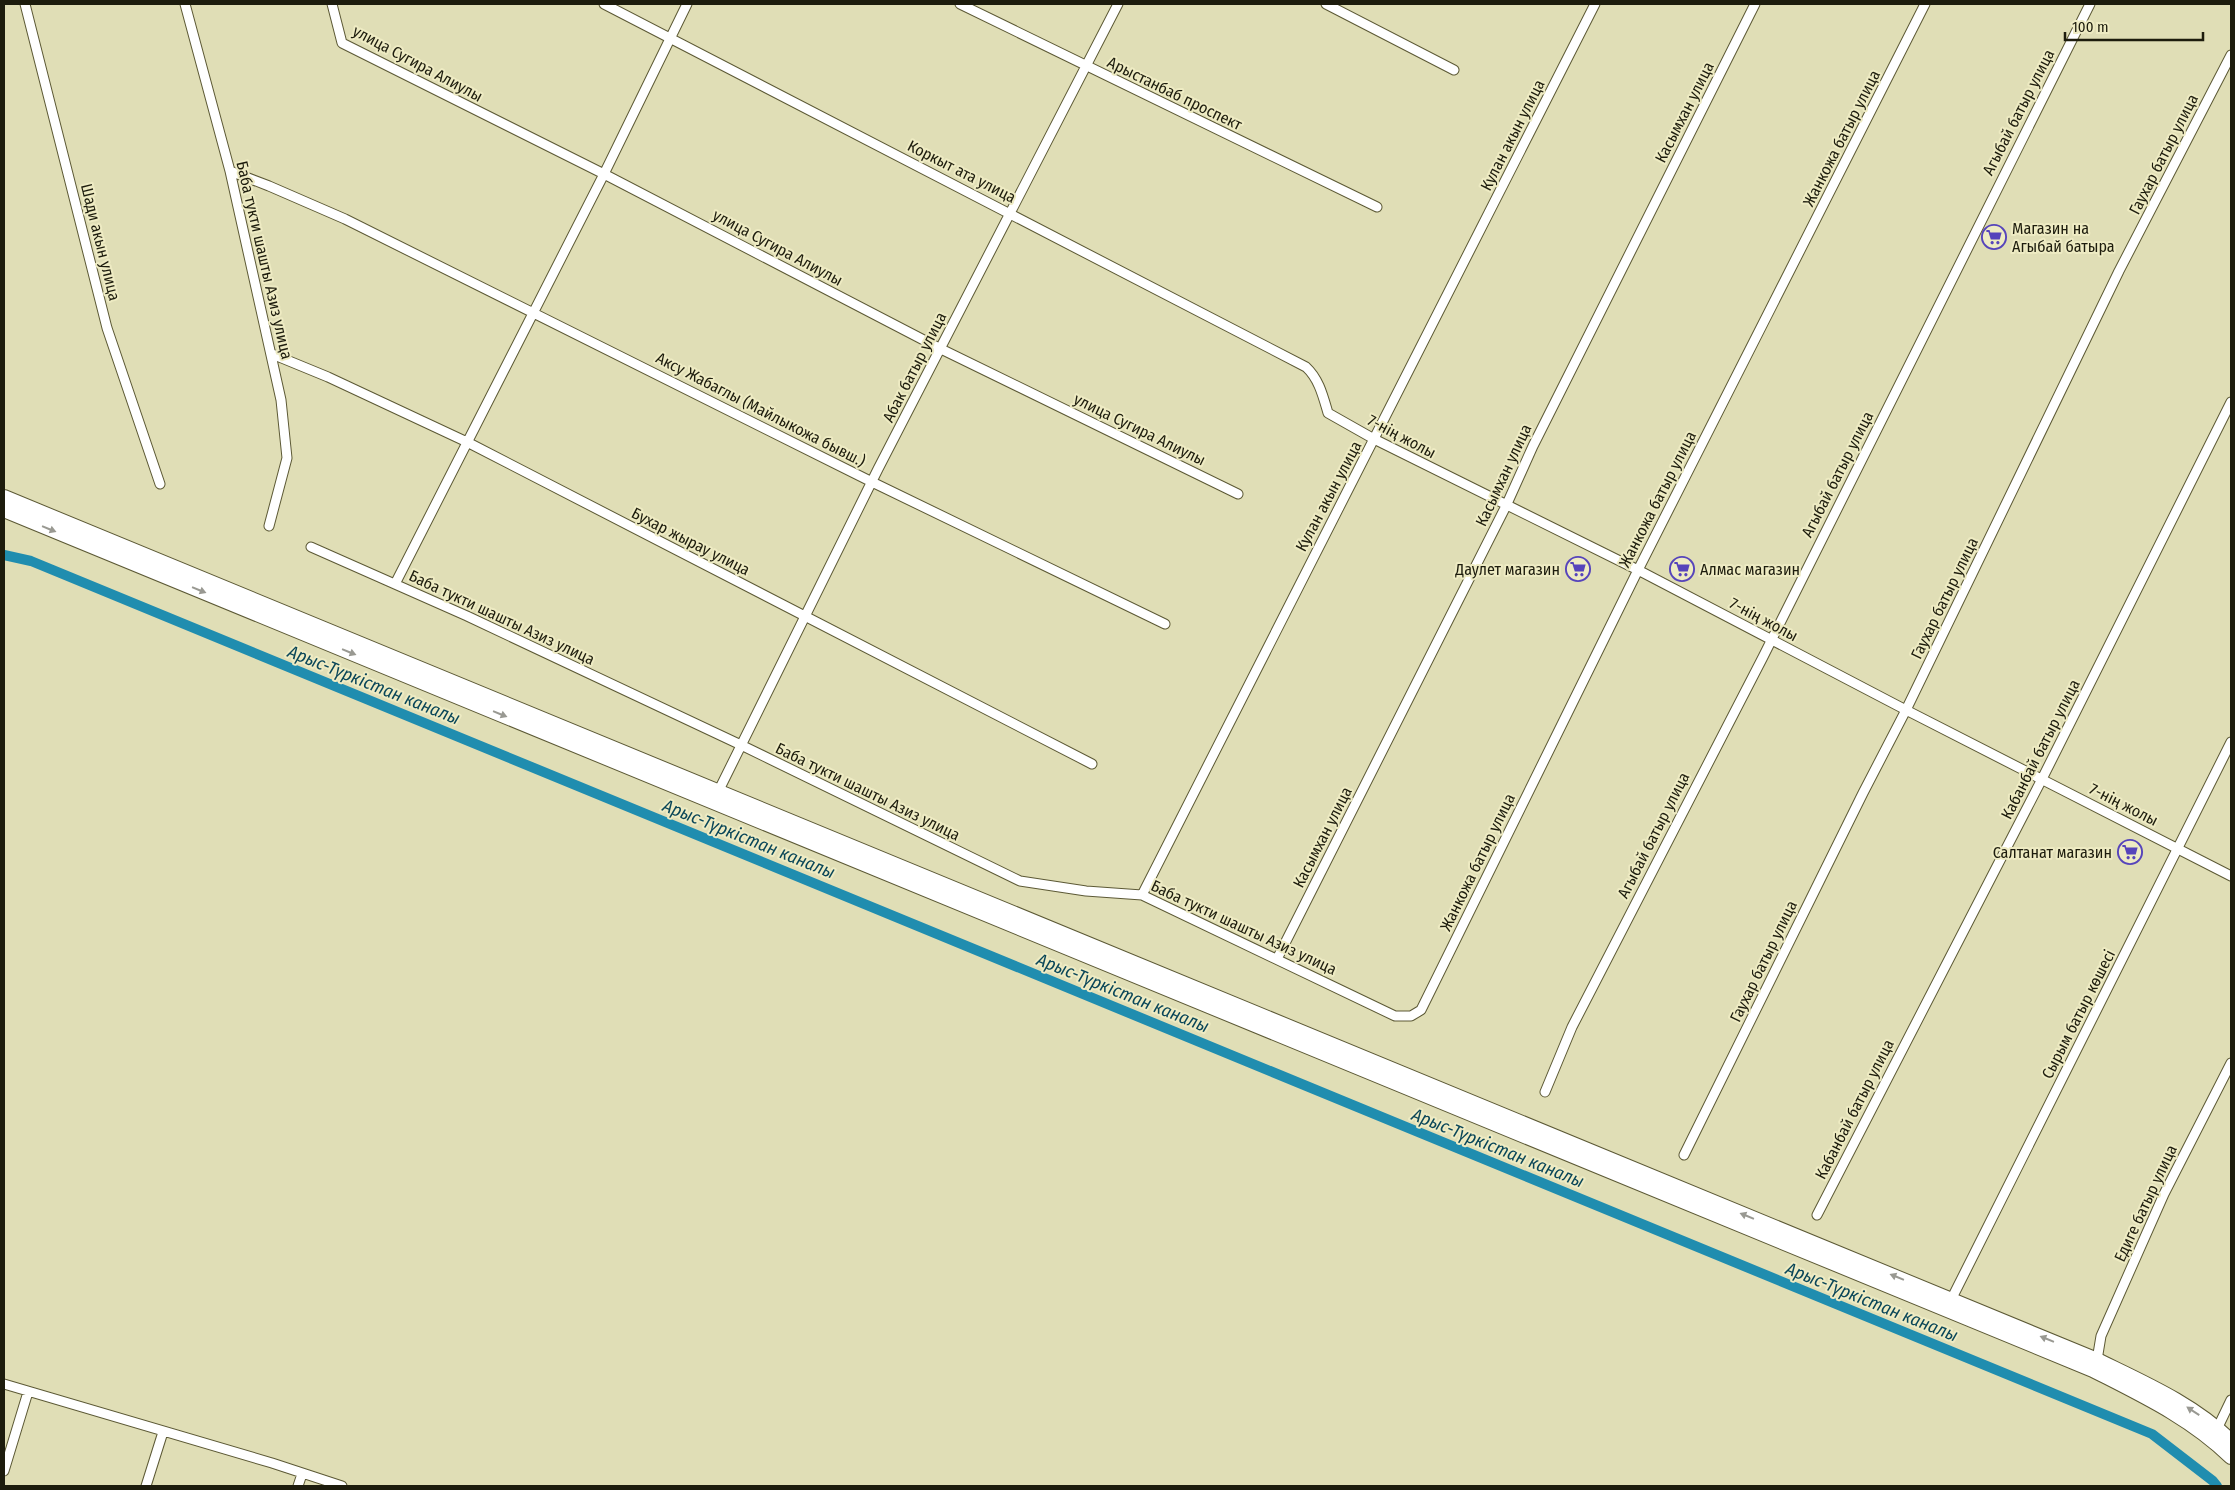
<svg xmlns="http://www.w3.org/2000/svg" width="2235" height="1490" font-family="'Fira Sans Condensed',sans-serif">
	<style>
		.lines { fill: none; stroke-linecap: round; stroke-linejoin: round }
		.canal { stroke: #208daf; stroke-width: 10 }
		.minor-casing { stroke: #5c5935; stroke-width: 11 }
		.trunk-casing { stroke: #5c5935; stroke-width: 16 }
		.minor { stroke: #fff; stroke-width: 9 }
		.trunk { stroke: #fff; stroke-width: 14 }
		.oneway { fill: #999992 }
		.labels { text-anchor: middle; stroke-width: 4; stroke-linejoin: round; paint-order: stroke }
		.street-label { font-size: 16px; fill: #1d1c0d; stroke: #eeebc3 }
		.poi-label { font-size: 16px; fill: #1d1c0d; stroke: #eeebc3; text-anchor: start }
		.water-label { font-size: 18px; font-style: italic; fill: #0a4658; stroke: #eeebc3 }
	</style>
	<rect width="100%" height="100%" fill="#e0deb6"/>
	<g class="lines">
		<path class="canal" d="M 4,555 L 31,561 L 2152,1434 L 2213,1481 L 2217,1486"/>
		<defs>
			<path id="minor" d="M 25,4 L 107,328 L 160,484
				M 185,4 L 230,171 L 281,400 L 287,458 L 269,526
				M 332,4 L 342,43 L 604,174 L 941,349 L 1238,494
				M 604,4 L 1306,367 C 1319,379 1323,396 1328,413 L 1374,439 L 1638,570 L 1906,710 L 2231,876
				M 960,4 L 1377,207
				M 1326,4 L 1454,70
				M 230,171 L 269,186 L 345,219 L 872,482 L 1165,624
				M 272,354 L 328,377 L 467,442 L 1092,764
				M 311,547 L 467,616 L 741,745 L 1020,881 L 1086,891 L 1142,895 L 1395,1016 L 1411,1016 L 1421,1010 L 1638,570 L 1925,4
				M 395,584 L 604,174 L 687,4
				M 718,792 L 878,469 L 1118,4
				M 1142,895 L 1595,4
				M 1277,959 L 1506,506 L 1533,446 L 1755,4
				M 1545,1092 L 1572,1027 L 1763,657 L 2090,4
				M 1684,1155 L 1863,793 L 1906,710 L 2119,271 L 2231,55
				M 1817,1215 L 2042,779 L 2231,402
				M 1951,1300 L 2231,742
				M 2097,1360 L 2101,1336 L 2164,1194 L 2231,1063
				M 4,1384 L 272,1463 L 342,1486
				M 2218,1427 L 2231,1400
				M 4,1471 L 28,1392
				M 146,1486 L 163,1432
				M 298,1486 L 302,1474"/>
			<path id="trunk" d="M 4,497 L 2097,1360 C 2144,1383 2193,1404 2231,1441
				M 4,510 L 2093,1370 C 2142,1395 2191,1418 2231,1457"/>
		</defs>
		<use href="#minor" class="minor-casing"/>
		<use href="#trunk" class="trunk-casing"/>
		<use href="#minor" class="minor"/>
		<use href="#trunk" class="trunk"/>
	</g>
	<defs><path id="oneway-solid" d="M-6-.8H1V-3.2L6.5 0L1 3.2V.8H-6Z" transform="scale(1.25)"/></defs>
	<g class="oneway">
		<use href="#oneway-solid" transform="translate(49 529) rotate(22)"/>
		<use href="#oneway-solid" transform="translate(199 590) rotate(22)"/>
		<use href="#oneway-solid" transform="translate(349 652) rotate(22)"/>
		<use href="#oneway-solid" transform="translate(500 714) rotate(22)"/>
		<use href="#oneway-solid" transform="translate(1747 1216) rotate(-158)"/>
		<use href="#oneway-solid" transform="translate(1897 1277) rotate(-158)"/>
		<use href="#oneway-solid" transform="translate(2047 1339) rotate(-158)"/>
		<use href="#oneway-solid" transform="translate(2193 1411) rotate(-147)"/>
	</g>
	<defs>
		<symbol id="supermarket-ring" viewBox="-11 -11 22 22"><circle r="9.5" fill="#eeebc3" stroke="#5644bb" stroke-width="1.5"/><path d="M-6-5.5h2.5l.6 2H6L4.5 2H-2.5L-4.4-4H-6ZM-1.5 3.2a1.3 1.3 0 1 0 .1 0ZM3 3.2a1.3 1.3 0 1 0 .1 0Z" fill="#5644bb"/></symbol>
	</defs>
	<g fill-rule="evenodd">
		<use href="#supermarket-ring" x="1980" y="223" width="28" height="28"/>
		<use href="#supermarket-ring" x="1564" y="555" width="28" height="28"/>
		<use href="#supermarket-ring" x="1668" y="555" width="28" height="28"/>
		<use href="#supermarket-ring" x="2116" y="838" width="28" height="28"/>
	</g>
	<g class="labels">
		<g class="street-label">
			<text transform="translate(418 63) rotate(28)" y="6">улица Сугира Алиулы</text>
			<text transform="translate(1175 93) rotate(26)" y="6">Арыстанбаб проспект</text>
			<text transform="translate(1684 112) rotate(-63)" y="6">Касымхан улица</text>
			<text transform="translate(2018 112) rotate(-63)" y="6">Агыбай батыр улица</text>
			<text transform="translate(1512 135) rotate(-63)" y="6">Кулан акын улица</text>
			<text transform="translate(1841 138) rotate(-63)" y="6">Жанкожа батыр улица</text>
			<text transform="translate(2163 154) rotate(-63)" y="6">Гаухар батыр улица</text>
			<text transform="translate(962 171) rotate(27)" y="6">Коркыт ата улица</text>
			<text transform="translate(101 242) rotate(76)" y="6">Шади акын улица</text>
			<text transform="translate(778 247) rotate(28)" y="6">улица Сугира Алиулы</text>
			<text transform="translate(265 260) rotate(77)" y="6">Баба тукти шашты Азиз улица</text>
			<text transform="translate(914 367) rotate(-63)" y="6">Абак батыр улица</text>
			<text transform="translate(761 409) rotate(27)" y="6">Аксу Жабаглы (Майлыкожа бывш.)</text>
			<text transform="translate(1140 429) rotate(26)" y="6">улица Сугира Алиулы</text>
			<text transform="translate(1402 436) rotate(28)" y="6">7-нің жолы</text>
			<text transform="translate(1837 474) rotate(-63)" y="6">Агыбай батыр улица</text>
			<text transform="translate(1503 475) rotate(-65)" y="6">Касымхан улица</text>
			<text transform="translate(1328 496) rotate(-62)" y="6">Кулан акын улица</text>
			<text transform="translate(1657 499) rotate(-63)" y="6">Жанкожа батыр улица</text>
			<text transform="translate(691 541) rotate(27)" y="6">Бухар жырау улица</text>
			<text transform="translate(1944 598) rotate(-64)" y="6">Гаухар батыр улица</text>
			<text transform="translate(502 617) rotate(25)" y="6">Баба тукти шашты Азиз улица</text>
			<text transform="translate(1764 619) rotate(28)" y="6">7-нің жолы</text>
			<text transform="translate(2040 749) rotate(-63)" y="6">Кабанбай батыр улица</text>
			<text transform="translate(868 791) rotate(26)" y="6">Баба тукти шашты Азиз улица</text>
			<text transform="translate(2124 804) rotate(27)" y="6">7-нің жолы</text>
			<text transform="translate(1653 835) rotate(-63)" y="6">Агыбай батыр улица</text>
			<text transform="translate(1322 837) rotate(-63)" y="6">Касымхан улица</text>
			<text transform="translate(1477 862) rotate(-64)" y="6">Жанкожа батыр улица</text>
			<text transform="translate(1244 927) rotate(25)" y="6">Баба тукти шашты Азиз улица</text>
			<text transform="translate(1763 961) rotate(-64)" y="6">Гаухар батыр улица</text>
			<text transform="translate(2078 1014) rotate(-63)" y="6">Сырым батыр көшесі</text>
			<text transform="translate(1854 1109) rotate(-63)" y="6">Кабанбай батыр улица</text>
			<text transform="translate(2145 1203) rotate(-65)" y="6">Едиге батыр улица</text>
		</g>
		<g class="poi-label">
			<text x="2012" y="234">Магазин на<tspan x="2012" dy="18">Агыбай батыра</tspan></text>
			<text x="1560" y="575" text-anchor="end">Даулет магазин</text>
			<text x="1700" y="575">Алмас магазин</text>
			<text x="2112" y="858" text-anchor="end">Салтанат магазин</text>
		</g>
		<g class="water-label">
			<text transform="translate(374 685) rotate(22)" y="6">Арыс-Түркістан каналы</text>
			<text transform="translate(749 839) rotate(22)" y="6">Арыс-Түркістан каналы</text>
			<text transform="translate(1123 993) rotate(22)" y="6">Арыс-Түркістан каналы</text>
			<text transform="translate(1498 1148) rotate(22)" y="6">Арыс-Түркістан каналы</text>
			<text transform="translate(1872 1302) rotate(22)" y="6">Арыс-Түркістан каналы</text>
		</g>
	</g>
	<rect width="2235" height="1490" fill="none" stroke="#1d1c0d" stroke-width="10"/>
	<path d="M2065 32v8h138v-8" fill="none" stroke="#1d1c0d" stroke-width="2.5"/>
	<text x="2072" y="32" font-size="15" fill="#1d1c0d" stroke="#eeebc3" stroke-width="4" paint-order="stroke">100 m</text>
</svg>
